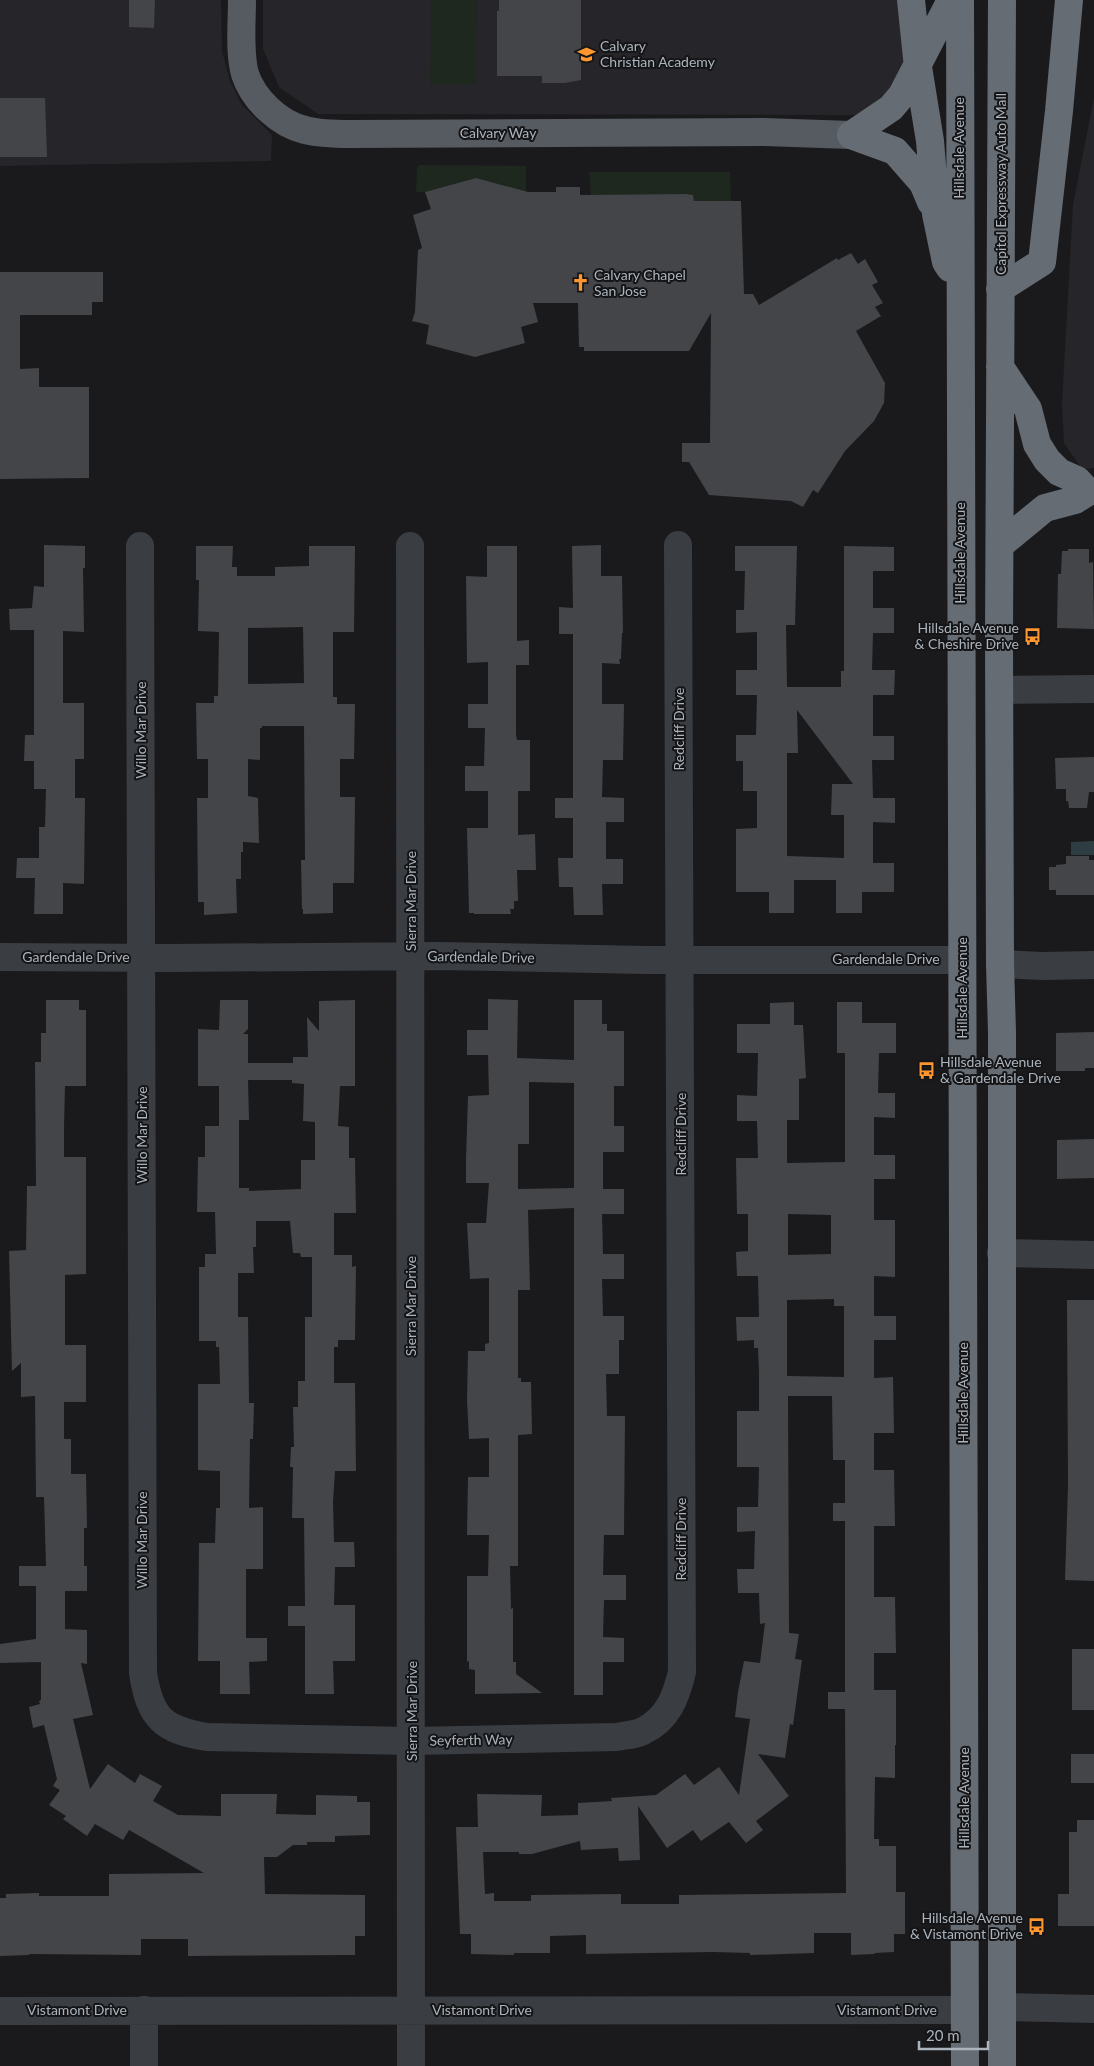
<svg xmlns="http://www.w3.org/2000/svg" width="1094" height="2066" font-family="Lato,sans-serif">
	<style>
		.built { fill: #26262a }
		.green { fill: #1f281f }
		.water { fill: #2e3d42 }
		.building { fill: #444549; fill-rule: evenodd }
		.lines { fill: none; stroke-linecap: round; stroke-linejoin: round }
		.minor { stroke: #3a3d42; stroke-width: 28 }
		.major { stroke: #565a61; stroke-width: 28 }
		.highway { stroke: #666c73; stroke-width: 28 }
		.labels { text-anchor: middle; stroke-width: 4; stroke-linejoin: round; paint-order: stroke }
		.poi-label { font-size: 14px; fill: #abb4bd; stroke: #151517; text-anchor: start }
		.street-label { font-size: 14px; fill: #abb4bd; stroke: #151517 }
	</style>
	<rect width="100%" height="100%" fill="#1a1a1c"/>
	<path class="built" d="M 0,0 L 221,0 L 222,51 L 230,81 L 242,105 L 272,135 L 271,161 L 0,166 Z
		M 263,0 L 902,0 L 907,58 L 897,87 L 868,112 L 855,115 L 318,114 L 279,87 L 263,49 Z
		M 1094,97 L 1094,468 L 1082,469 L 1064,443 L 1062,404 L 1073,205 Z"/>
	<path class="green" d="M 431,0 L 477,0 L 476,84 L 430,85 Z
		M 420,165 L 526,166 L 526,192 L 476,178 L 425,192 L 416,192 L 417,168 Z
		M 589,172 L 730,172 L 731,201 L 694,201 L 693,195 L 686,194 L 591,195 Z"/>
	<path class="water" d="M 1094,841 L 1094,855 L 1071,855 L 1071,842 Z"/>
	<path class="building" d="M 129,0 L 155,0 L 154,28 L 129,27 Z
		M 499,0 L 581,0 L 581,80 L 565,83 L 542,83 L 542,76 L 497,76 L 497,11 L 499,11 Z
		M 0,98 L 45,98 L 47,157 L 0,157 Z
		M 476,178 L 528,192 L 556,192 L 556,187 L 580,187 L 580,195 L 686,194 L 693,195 L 694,201 L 741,201 L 744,294 L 753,294 L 759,305 L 837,258 L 838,260 L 851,253 L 858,264 L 865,259 L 878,282 L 872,285 L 883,303 L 875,307 L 881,316 L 856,331 L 885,383 L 884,403 L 874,421 L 845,451 L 818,493 L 813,490 L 803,507 L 791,501 L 709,495 L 689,462 L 682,462 L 682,443 L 710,443 L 711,313 L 689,351 L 584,351 L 584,347 L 579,347 L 578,303 L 533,303 L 538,322 L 521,327 L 525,343 L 475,357 L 426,344 L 429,325 L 412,321 L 415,312 L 418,250 L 422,248 L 413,215 L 431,209 L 425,192 Z
		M 0,272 L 103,272 L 103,302 L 92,302 L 92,315 L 20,315 L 20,369 L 39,368 L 39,387 L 89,387 L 89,478 L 0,479 Z
		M 44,545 L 85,546 L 85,568 L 83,568 L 84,632 L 63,631 L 63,703 L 84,703 L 84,759 L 75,759 L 75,798 L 85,798 L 84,884 L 63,883 L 63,914 L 34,914 L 35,878 L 16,878 L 17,858 L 39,858 L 39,827 L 45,827 L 46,789 L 34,789 L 34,761 L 24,761 L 25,735 L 34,735 L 34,630 L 10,630 L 9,609 L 32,608 L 34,586 L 44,587 Z
		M 601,545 L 601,576 L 622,576 L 623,633 L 622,633 L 621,659 L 619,659 L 620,664 L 602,663 L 602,704 L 624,704 L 623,760 L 603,760 L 602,797 L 624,798 L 624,822 L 606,822 L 606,859 L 623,859 L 623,884 L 602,884 L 603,915 L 574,915 L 573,887 L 559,887 L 558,858 L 573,858 L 573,818 L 555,818 L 555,798 L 573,798 L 573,634 L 559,634 L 559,607 L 573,608 L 572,546 Z
		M 196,546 L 233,546 L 232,567 L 237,567 L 237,576 L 275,576 L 275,567 L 309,566 L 309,546 L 355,546 L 354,632 L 333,632 L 333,697 L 337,697 L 337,704 L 355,704 L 354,759 L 340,759 L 340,797 L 355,797 L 354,883 L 333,883 L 333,913 L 303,914 L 303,909 L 302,909 L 301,860 L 305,860 L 304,726 L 262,726 L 262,728 L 260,728 L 260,760 L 248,759 L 248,796 L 258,798 L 259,843 L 243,842 L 243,852 L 241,852 L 241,879 L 236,879 L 237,913 L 204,915 L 204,902 L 198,902 L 197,798 L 208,798 L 208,759 L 197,759 L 196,703 L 214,703 L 214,696 L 218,696 L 219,632 L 198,631 L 199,580 L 196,580 ZM 303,627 L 304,683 L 248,684 L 248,628 Z
		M 487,546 L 517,546 L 517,641 L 529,640 L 529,665 L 516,665 L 516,735 L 517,740 L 530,740 L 530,791 L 518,791 L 518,835 L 535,834 L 536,870 L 517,870 L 518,901 L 514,901 L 514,909 L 510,909 L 511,914 L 474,914 L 474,913 L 469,913 L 467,828 L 488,828 L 488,791 L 465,791 L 465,766 L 484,766 L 485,728 L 468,728 L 468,704 L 488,704 L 488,662 L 467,663 L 466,576 L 487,577 Z
		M 735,546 L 797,546 L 795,625 L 786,625 L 787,687 L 841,687 L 841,671 L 844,671 L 844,546 L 894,547 L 894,571 L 873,571 L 873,608 L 894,608 L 894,633 L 873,633 L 872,670 L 895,670 L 894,695 L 873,695 L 873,736 L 894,736 L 894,760 L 872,760 L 873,798 L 895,798 L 895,823 L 873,822 L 873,863 L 894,863 L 894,892 L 862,892 L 862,913 L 836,913 L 836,880 L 794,880 L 794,913 L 769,913 L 769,892 L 736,892 L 736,829 L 757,828 L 757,791 L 743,791 L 743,761 L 736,761 L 736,735 L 756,735 L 757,695 L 736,695 L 736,670 L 757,670 L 757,632 L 736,633 L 736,610 L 744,610 L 745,571 L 735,571 ZM 797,710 L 853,784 L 832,784 L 831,815 L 844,815 L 844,858 L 787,856 L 787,753 L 798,753 Z
		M 1068,549 L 1089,549 L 1089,563 L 1093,562 L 1094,629 L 1057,628 L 1058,574 L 1061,574 L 1062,551 L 1068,551 Z
		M 1094,757 L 1094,792 L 1089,792 L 1087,808 L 1069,808 L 1068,801 L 1066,801 L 1066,789 L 1056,789 L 1055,758 Z
		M 1066,856 L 1089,856 L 1089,860 L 1094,860 L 1094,895 L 1056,895 L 1056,890 L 1049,890 L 1049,867 L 1056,867 L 1056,865 L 1066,864 Z
		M 488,999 L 518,1000 L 517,1058 L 574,1060 L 574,1000 L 602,1000 L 602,1024 L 607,1024 L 607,1031 L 624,1031 L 624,1086 L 614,1086 L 614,1126 L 624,1126 L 624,1152 L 603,1152 L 603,1189 L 624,1189 L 624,1214 L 602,1214 L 603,1254 L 624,1254 L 624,1279 L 602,1279 L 603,1316 L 624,1316 L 624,1340 L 619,1340 L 619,1374 L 606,1374 L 607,1416 L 625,1416 L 624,1535 L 604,1535 L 603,1575 L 626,1575 L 626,1600 L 604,1600 L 603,1637 L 624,1638 L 624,1662 L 603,1662 L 603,1695 L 574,1695 L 574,1208 L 528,1210 L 530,1290 L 518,1290 L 518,1378 L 521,1378 L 521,1382 L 531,1382 L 532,1434 L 518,1435 L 518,1566 L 510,1566 L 511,1609 L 513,1608 L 513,1662 L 516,1662 L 516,1674 L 542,1693 L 475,1694 L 475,1670 L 469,1669 L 469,1661 L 467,1662 L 467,1576 L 488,1576 L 489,1535 L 467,1535 L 468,1477 L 489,1477 L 489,1438 L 469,1439 L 467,1400 L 468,1351 L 485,1351 L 485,1344 L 489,1343 L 489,1278 L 470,1279 L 467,1223 L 486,1223 L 489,1183 L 466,1183 L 466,1160 L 468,1096 L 489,1095 L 488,1055 L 467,1055 L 467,1030 L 488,1030 ZM 529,1082 L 574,1083 L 574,1188 L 518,1189 L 518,1144 L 529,1144 Z
		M 46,1000 L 79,1000 L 79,1010 L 86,1010 L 86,1086 L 65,1086 L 64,1127 L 64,1157 L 86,1157 L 86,1274 L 65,1275 L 65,1345 L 86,1345 L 86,1402 L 64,1402 L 64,1439 L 71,1439 L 71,1474 L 86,1474 L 87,1528 L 84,1528 L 84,1566 L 87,1566 L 87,1591 L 65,1591 L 65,1629 L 87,1630 L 87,1664 L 81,1663 L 93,1715 L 73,1719 L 90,1789 L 108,1764 L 135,1783 L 140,1774 L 162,1786 L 153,1801 L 178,1815 L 221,1816 L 221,1794 L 277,1794 L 276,1814 L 316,1815 L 316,1795 L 357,1796 L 357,1802 L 370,1802 L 370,1835 L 335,1836 L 335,1842 L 307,1842 L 307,1845 L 293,1845 L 277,1857 L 264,1857 L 265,1894 L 365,1895 L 365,1936 L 355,1936 L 355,1955 L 188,1956 L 188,1939 L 141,1939 L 141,1955 L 29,1954 L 29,1955 L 0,1956 L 0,1898 L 6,1898 L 6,1894 L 39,1893 L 39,1896 L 109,1896 L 109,1874 L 204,1873 L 129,1830 L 123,1840 L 95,1824 L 87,1836 L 63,1819 L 66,1816 L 49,1805 L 60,1790 L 53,1786 L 57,1779 L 44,1725 L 33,1728 L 29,1707 L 40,1704 L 39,1701 L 41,1700 L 41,1662 L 0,1663 L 0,1644 L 36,1639 L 36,1586 L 19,1586 L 19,1566 L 46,1566 L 44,1497 L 36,1497 L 35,1396 L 21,1397 L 21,1363 L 12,1371 L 9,1251 L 26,1250 L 27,1186 L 36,1186 L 35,1062 L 41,1062 L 41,1033 L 46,1033 Z
		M 220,1000 L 248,1000 L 248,1029 L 243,1034 L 248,1034 L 248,1063 L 293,1063 L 293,1057 L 308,1057 L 307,1017 L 319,1031 L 319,1001 L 355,1000 L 355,1086 L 340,1086 L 338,1126 L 349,1127 L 349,1158 L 355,1158 L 356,1213 L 334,1213 L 334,1255 L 352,1255 L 352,1267 L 356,1266 L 355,1340 L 338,1340 L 338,1347 L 334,1347 L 334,1383 L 355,1383 L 356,1471 L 335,1471 L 333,1502 L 334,1542 L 354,1542 L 355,1567 L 335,1567 L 334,1605 L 355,1605 L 355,1661 L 333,1661 L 334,1694 L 305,1694 L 305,1626 L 288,1626 L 288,1606 L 305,1606 L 304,1518 L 292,1518 L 293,1467 L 290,1467 L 291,1447 L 294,1447 L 293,1407 L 298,1407 L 298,1381 L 305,1381 L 305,1317 L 312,1317 L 312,1257 L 301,1257 L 300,1253 L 293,1253 L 290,1221 L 256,1221 L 256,1247 L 253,1247 L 254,1273 L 238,1273 L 238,1317 L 248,1317 L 249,1403 L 254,1403 L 253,1439 L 250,1439 L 249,1508 L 263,1507 L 263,1569 L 246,1569 L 246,1638 L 267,1638 L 267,1661 L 249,1662 L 250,1694 L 220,1694 L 220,1661 L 198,1661 L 199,1543 L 215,1543 L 216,1508 L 220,1508 L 220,1471 L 198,1470 L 198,1384 L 220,1384 L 219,1347 L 216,1347 L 216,1341 L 199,1341 L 199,1267 L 205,1267 L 205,1254 L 216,1254 L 215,1212 L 197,1212 L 198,1157 L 205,1157 L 205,1126 L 219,1126 L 219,1086 L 198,1086 L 198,1029 L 219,1030 ZM 248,1080 L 292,1080 L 292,1083 L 304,1084 L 303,1121 L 315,1122 L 315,1160 L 301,1160 L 301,1189 L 249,1191 L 249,1188 L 239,1188 L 239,1120 L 249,1120 Z
		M 794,1002 L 794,1025 L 803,1025 L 806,1078 L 799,1079 L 799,1120 L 787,1120 L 787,1163 L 845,1162 L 845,1053 L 837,1053 L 837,1002 L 862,1002 L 862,1023 L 896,1023 L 896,1053 L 879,1053 L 878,1093 L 895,1093 L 895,1118 L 874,1117 L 874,1155 L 895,1155 L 895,1179 L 874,1179 L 874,1220 L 895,1220 L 895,1277 L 874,1276 L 874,1316 L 896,1316 L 896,1340 L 874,1340 L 874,1378 L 893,1377 L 894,1433 L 874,1433 L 874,1470 L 894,1470 L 895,1526 L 874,1526 L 874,1597 L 895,1597 L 896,1653 L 874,1653 L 874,1690 L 896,1690 L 896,1745 L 895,1745 L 895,1778 L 875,1777 L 874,1839 L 879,1839 L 879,1846 L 896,1846 L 896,1892 L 905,1892 L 905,1934 L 894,1934 L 894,1952 L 875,1953 L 874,1954 L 851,1955 L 851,1933 L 814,1933 L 814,1953 L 750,1955 L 750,1953 L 713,1952 L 586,1954 L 586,1935 L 550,1936 L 550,1953 L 514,1953 L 514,1955 L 471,1954 L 471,1934 L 460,1934 L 456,1827 L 478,1827 L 477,1794 L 542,1795 L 541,1816 L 578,1815 L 578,1803 L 612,1801 L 611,1798 L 656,1795 L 685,1774 L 694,1785 L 719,1767 L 739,1795 L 750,1719 L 735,1717 L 738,1692 L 744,1661 L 760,1663 L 765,1623 L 760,1624 L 759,1593 L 738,1593 L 737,1569 L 754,1569 L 755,1531 L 737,1532 L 737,1507 L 758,1507 L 759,1467 L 737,1467 L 737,1411 L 759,1411 L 759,1372 L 758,1348 L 754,1348 L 754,1340 L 737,1341 L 736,1317 L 759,1317 L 758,1276 L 737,1276 L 736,1252 L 748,1251 L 748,1214 L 737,1214 L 736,1158 L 758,1158 L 757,1121 L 737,1121 L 737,1095 L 757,1096 L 758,1053 L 737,1053 L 737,1024 L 770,1024 L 770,1003 ZM 788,1214 L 831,1215 L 831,1254 L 788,1255 ZM 834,1299 L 834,1306 L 844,1306 L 844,1377 L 787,1376 L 787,1300 ZM 788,1396 L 832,1396 L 833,1460 L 845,1460 L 845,1503 L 833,1503 L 833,1521 L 845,1521 L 845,1692 L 828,1692 L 828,1709 L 845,1709 L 846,1893 L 679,1895 L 679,1904 L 621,1904 L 621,1894 L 531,1895 L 531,1901 L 494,1901 L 494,1893 L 485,1894 L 483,1852 L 519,1852 L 519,1854 L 532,1854 L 580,1841 L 581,1850 L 618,1848 L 619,1861 L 640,1860 L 638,1806 L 667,1848 L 693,1830 L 701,1841 L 729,1822 L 746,1843 L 763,1830 L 756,1821 L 789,1796 L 758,1754 L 785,1758 L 790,1724 L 793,1725 L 802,1660 L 795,1659 L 799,1634 L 789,1633 Z
		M 1094,1032 L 1094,1068 L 1085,1068 L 1085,1071 L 1056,1071 L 1056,1033 Z
		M 1094,1139 L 1094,1178 L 1057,1179 L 1057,1140 Z
		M 1067,1300 L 1094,1300 L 1094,1581 L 1065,1580 L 1068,1486 Z
		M 1072,1649 L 1094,1649 L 1094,1710 L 1072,1710 Z
		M 1071,1754 L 1094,1754 L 1094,1783 L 1071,1783 Z
		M 1077,1820 L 1094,1820 L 1094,1926 L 1058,1926 L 1058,1894 L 1069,1894 L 1069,1832 L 1077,1832 Z"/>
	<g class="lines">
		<path class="minor" d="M 140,546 L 143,1673 C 150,1718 163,1730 207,1737 L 412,1741 L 617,1737 C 625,1735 636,1735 643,1731 C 668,1719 676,1697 682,1672 L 678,545
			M 410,546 L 411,2066
			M 1000,690 L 1094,689
			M 0,957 L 170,958 L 440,956 L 646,960 L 962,960
			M 1000,964 L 1042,966 L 1094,965
			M 1001,1253 L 1094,1255
			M 1002,2007 L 1094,2009
			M 0,2011 L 964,2010
			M 144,2066 L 144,2010"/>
		<path class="major" d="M 242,0 C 242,22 239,53 245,74 C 253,99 279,124 305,130 C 320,134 336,134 351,134 L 764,132 L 851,135"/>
		<path class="highway" d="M 911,0 L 918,67 L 930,141 L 936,214 L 946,262 L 950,268
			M 960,0 L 965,2066
			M 1002,0 L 999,636 L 1000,964 L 1002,1032 L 1002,2066
			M 851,135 L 891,108 L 902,95 L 951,0
			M 851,135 L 895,151 L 923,183 L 931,202
			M 1000,289 L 1042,262 L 1059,111 L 1069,0
			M 1000,545 L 1045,508 L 1075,500 L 1088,492 L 1077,480 L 1059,472 L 1047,460 L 1037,444 L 1028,409 L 1000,367"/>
	</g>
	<defs>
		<symbol id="school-bare" viewBox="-9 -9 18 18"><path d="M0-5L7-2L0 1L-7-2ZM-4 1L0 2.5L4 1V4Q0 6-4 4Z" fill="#ff962f" stroke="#151517" stroke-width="2.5" paint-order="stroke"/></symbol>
		<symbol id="church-bare" viewBox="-9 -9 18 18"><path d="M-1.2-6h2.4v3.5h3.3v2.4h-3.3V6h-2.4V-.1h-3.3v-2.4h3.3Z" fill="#ff962f" stroke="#151517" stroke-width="2.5" paint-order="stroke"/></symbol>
		<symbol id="bus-bare" viewBox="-9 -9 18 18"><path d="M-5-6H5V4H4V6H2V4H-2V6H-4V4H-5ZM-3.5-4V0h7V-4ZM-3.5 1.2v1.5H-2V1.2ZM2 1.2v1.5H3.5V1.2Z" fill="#ff962f" stroke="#151517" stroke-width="2.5" paint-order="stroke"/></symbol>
	</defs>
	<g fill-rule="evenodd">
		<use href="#school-bare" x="574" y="42" width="25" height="25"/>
		<use href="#church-bare" x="568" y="270" width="25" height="25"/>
		<use href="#bus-bare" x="1020" y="624" width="25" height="25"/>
		<use href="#bus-bare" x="914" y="1058" width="25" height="25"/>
		<use href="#bus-bare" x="1024" y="1914" width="25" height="25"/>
	</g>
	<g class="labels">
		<g class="poi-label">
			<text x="600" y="51">Calvary<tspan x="600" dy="16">Christian Academy</tspan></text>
			<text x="594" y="280">Calvary Chapel<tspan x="594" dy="16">San Jose</tspan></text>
			<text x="1019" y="633" text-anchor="end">Hillsdale Avenue<tspan x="1019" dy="16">&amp; Cheshire Drive</tspan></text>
			<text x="940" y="1067">Hillsdale Avenue<tspan x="940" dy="16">&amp; Gardendale Drive</tspan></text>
			<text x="1023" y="1923" text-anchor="end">Hillsdale Avenue<tspan x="1023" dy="16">&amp; Vistamont Drive</tspan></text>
		</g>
		<g class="street-label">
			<text x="498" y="138">Calvary Way</text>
			<text transform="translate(959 148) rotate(-90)" y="5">Hillsdale Avenue</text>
			<text transform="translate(1001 184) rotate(-90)" y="5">Capitol Expressway Auto Mall</text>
			<text transform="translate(960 553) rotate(-90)" y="5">Hillsdale Avenue</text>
			<text transform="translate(679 729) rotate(-90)" y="5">Redcliff Drive</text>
			<text transform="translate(141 730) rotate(-90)" y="5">Willo Mar Drive</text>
			<text transform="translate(411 901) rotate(-90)" y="5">Sierra Mar Drive</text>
			<text x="76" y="962">Gardendale Drive</text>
			<text transform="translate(481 957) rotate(1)" y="5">Gardendale Drive</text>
			<text x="886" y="964">Gardendale Drive</text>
			<text transform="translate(962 988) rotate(-90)" y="5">Hillsdale Avenue</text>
			<text transform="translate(681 1134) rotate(-90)" y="5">Redcliff Drive</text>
			<text transform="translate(142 1135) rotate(-90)" y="5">Willo Mar Drive</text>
			<text transform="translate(411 1306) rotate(-90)" y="5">Sierra Mar Drive</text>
			<text transform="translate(963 1393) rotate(-90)" y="5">Hillsdale Avenue</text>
			<text transform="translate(681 1539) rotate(-90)" y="5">Redcliff Drive</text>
			<text transform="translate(142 1540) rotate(-90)" y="5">Willo Mar Drive</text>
			<text transform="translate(412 1711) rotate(-90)" y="5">Sierra Mar Drive</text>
			<text transform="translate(471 1740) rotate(-1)" y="5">Seyferth Way</text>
			<text transform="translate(964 1798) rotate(-90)" y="5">Hillsdale Avenue</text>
			<text x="77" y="2015">Vistamont Drive</text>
			<text x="482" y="2015">Vistamont Drive</text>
			<text x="887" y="2015">Vistamont Drive</text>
		</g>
	</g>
	<path d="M919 2041v8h69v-8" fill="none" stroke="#abb4bd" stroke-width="2.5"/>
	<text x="926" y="2041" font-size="15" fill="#abb4bd" stroke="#151517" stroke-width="4" paint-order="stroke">20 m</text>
</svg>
